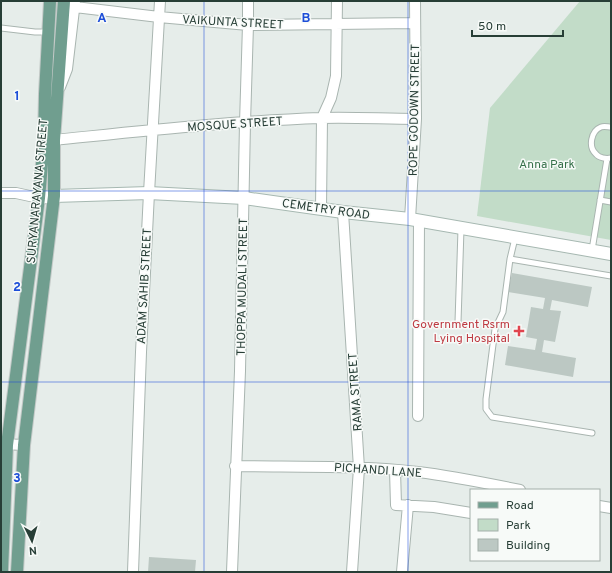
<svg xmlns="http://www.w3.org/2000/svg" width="612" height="573" font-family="Overpass,sans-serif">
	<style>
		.green { fill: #c2dcc8 }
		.building { fill: #bcc8c3 }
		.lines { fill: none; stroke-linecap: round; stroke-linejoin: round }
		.lane-casing { stroke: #a9b5b0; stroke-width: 7 }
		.street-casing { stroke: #a9b5b0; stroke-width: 12 }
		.secondary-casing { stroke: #a6b8b1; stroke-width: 14 }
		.primary-casing { stroke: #c3c9c7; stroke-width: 14 }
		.lane { stroke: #fff; stroke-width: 5 }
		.street { stroke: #fff; stroke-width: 10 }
		.secondary { stroke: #fff; stroke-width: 12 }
		.primary { stroke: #709e8f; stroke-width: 12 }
		.grid { fill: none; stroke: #1d4ed8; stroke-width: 1; stroke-opacity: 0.55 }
		.health-dot { fill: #e0444e; stroke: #f7faf8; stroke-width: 1.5 }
		.labels { text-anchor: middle; stroke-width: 3; stroke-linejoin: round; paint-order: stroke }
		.street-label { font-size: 12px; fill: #273e36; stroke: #f7faf8 }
		.park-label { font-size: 12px; fill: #357049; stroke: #f7faf8 }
		.health-label { font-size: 12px; fill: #be3a42; stroke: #f7faf8; text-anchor: end }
		.grid-label { font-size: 13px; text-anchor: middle; font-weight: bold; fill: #1d4ed8; stroke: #f7faf8; stroke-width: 3; stroke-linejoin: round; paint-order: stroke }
	</style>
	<rect width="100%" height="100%" fill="#e6edea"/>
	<path class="green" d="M 580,1 L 611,1 L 611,240 L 477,216 L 490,108 Z"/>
	<path class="building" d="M 512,273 L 592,287 L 588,307 L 552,300 L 550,310 L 561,311 L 555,342 L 544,340 L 542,352 L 576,358 L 573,377 L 505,365 L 508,346 L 535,350 L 537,339 L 526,337 L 531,307 L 543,309 L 545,298 L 508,292 Z
		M 149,557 L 196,560 L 195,572 L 148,572 Z"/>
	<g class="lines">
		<defs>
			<path id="lane" d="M 1,28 L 35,32 L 47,32
				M 611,127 C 608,127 604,126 601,127 C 591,131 588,147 596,154 C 599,158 606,159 611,158
				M 600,200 L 611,202
				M 515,238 L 510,259 L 611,276
				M 592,250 L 607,159
				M 510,259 L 503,312 L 495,329 L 486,399 L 486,409 L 492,417 L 592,433
				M 458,322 L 461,229"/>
			<path id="street" d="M 75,7 L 159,17 L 248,25 L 415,23
				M 60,87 L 67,69 L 75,1
				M 54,140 C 143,131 232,121 321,118 C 353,117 384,119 416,119
				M 1,193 L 16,193 L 39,198
				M 321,208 L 322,118 L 331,98 L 336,76 L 337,1
				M 343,212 L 359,468 L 352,572
				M 410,219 L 416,119 L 415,1
				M 418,416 L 419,220
				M 1,444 L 24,445
				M 235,466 C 296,467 358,465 418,472 C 452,476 486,483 520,490
				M 395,470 L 396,505 L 434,507 L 471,513
				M 599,506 L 611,508
				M 133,572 L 141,352 L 149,193 L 160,1
				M 232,572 L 240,371 L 245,123 L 248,25 L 248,1
				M 402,572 L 408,505"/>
			<path id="secondary" d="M 39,198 L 54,196 L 149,193 L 244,198 L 343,212 L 410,219 L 611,254"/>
			<path id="primary" d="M 2,572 L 7,445 L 39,198 L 44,141 L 45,94 L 50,1
				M 17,572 L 24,445 L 54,196 L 54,140 L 64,1"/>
		</defs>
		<use href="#lane" class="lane-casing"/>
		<use href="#street" class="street-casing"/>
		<use href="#secondary" class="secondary-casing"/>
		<use href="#primary" class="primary-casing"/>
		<use href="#lane" class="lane"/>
		<use href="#street" class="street"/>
		<use href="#secondary" class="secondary"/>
		<use href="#primary" class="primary"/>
	</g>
	<path class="grid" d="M 204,1 L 204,572M 408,1 L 408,572M 1,191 L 611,191M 1,382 L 611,382"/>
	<path class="health-dot" d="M517 325h4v4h4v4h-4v4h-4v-4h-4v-4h4z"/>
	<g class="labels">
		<g class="street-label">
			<text transform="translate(233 22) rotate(3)" y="4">VAIKUNTA STREET</text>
			<text transform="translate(414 110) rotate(-89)" y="4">ROPE GODOWN STREET</text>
			<text transform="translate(235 124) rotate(-4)" y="4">MOSQUE STREET</text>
			<text transform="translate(37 191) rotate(-85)" y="4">SURYANARAYANA STREET</text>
			<text transform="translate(326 209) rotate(8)" y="4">CEMETRY ROAD</text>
			<text transform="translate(144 286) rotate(-87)" y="4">ADAM SAHIB STREET</text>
			<text transform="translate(242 287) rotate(-89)" y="4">THOPPA MUDALI STREET</text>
			<text transform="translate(355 392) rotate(-94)" y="4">RAMA STREET</text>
			<text transform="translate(378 470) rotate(4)" y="4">PICHANDI LANE</text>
		</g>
		<g class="park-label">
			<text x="547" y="168">Anna Park</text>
		</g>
		<g class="health-label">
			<text x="510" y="328">Government Rsrm<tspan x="510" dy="14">Lying Hospital</tspan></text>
		</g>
	</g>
	<g class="grid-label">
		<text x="102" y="22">A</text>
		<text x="306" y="22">B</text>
		<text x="17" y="100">1</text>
		<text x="17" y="291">2</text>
		<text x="17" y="482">3</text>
	</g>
	<rect width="612" height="573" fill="none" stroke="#273e36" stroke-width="4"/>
	<rect x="470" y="489" width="130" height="72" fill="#f7faf8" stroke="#a4afaa"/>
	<rect x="478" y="502" width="20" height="6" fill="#709e8f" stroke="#a4afaa"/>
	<text x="506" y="509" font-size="12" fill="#273e36">Road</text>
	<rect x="478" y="519" width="20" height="12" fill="#c2dcc8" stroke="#a4afaa"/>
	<text x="506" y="529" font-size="12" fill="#273e36">Park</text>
	<rect x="478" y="539" width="20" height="12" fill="#bcc8c3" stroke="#a4afaa"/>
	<text x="506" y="549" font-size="12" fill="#273e36">Building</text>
	<g transform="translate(32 541) rotate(175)" stroke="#f7faf8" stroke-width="3" paint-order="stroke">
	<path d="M0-3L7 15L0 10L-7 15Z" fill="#273e36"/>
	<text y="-6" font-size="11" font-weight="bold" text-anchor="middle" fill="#273e36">N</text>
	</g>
	<path d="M472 30v6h91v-6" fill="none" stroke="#273e36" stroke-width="2"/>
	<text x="478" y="30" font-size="12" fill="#273e36" stroke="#f7faf8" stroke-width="3" paint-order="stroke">50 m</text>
</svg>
